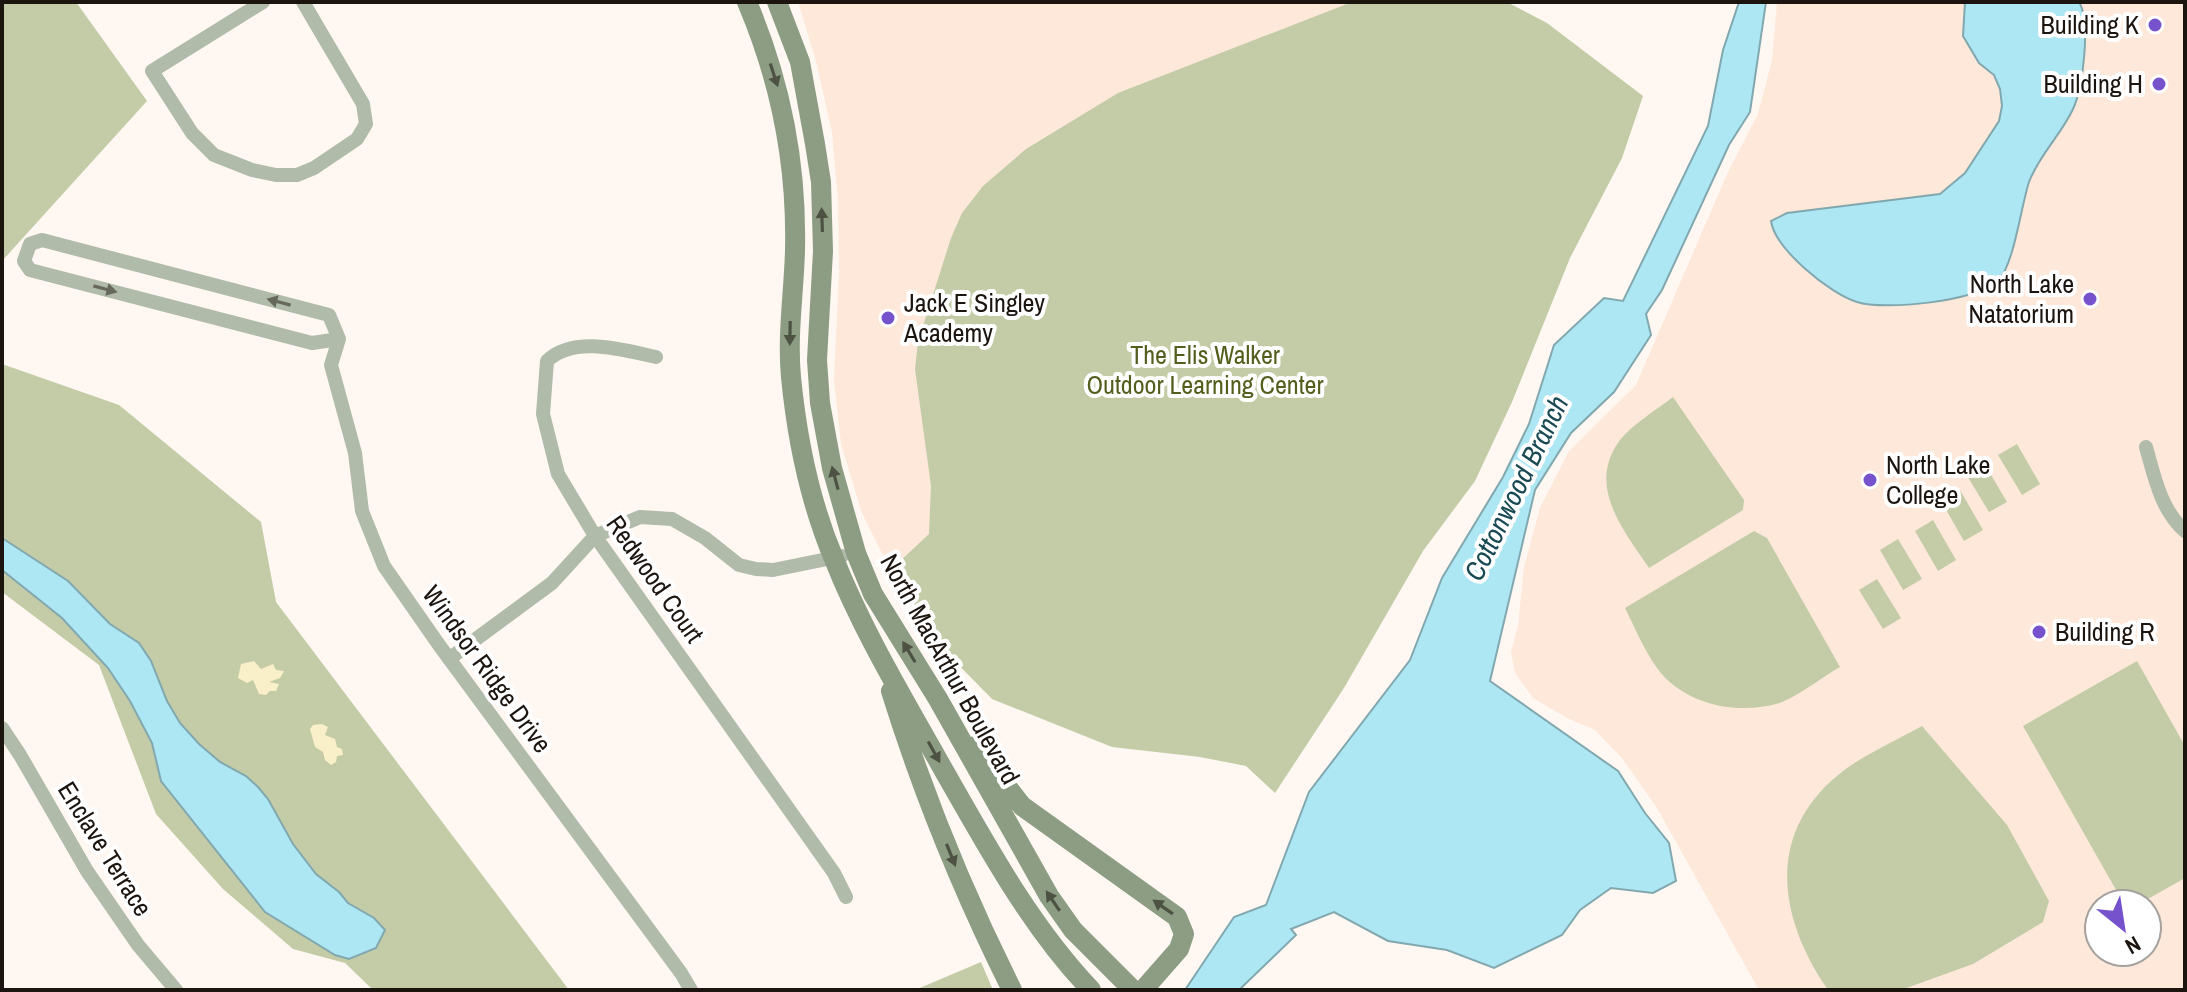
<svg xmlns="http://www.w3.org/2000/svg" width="2187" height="992" font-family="'Archivo Narrow',sans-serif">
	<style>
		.built { fill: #fde8d9; fill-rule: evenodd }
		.green { fill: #c3cca7 }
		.sand { fill: #f9efc9 }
		.water { fill: #aee7f4; stroke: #82a8af; stroke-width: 2 }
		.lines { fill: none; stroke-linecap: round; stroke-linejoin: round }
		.street { stroke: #b0bbaa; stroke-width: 14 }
		.secondary { stroke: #8c9d83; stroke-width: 20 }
		.oneway { fill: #4e5243 }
		.oneway2 { fill: #66685c }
		.poi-dot { fill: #7653cd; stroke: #fff; stroke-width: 3 }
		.labels { text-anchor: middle; stroke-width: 8; stroke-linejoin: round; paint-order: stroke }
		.poi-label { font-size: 26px; fill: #1b140f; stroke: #fff; text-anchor: end }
		.park-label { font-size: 26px; fill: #535e1c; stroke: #fff }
		.street-label { font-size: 26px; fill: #1b140f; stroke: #fff }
		.water-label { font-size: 28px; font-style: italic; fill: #194a54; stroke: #fff }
	</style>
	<rect width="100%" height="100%" fill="#fff7f1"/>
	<path class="built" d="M 798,2 L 1405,2 L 957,554 L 894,577 L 862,513 L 841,444 L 834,380 L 839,272 L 838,200 L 832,132 L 816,61 Z
		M 1777,2 L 2185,2 L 2185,990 L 1759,990 L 1657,808 L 1622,758 L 1595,730 L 1567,718 L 1533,698 L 1515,673 L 1511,652 L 1518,626 L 1524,567 L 1540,508 L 1569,451 L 1636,385 L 1728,172 L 1758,114 L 1772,60 ZM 2099,904 L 2147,904 L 2147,952 L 2099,952 Z"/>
	<path class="green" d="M 2,2 L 76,2 L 147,101 L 2,261 Z
		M 1352,2 L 1507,2 L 1547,23 L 1643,96 L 1622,158 L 1570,258 L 1512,402 L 1475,481 L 1423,551 L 1344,688 L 1275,793 L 1246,766 L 1200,757 L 1112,747 L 992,699 L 933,639 L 902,582 L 897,564 L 929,534 L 931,486 L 915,369 L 918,342 L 951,238 L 962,213 L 983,186 L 1026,149 L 1118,93 Z
		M 2,364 L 119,405 L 261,522 L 276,602 L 569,990 L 373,990 L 345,963 L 293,949 L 223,889 L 156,814 L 99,665 L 2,592 Z
		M 1673,397 L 1744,500 L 1743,510 L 1649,568 C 1623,529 1586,486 1620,440 C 1633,424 1656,410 1673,397 Z
		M 2017,444 L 2040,484 L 2022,495 L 1998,455 Z
		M 1984,463 L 2007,502 L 1989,512 L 1966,474 Z
		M 1960,490 L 1983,530 L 1964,541 L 1941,501 Z
		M 1933,520 L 1956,560 L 1938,571 L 1915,531 Z
		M 1754,531 L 1767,538 L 1840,667 C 1822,677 1795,699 1776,704 C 1735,715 1683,704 1657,668 C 1644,650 1635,628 1625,608 Z
		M 1898,539 L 1922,579 L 1903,590 L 1880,550 Z
		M 1877,579 L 1901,618 L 1883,629 L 1859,590 Z
		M 2137,661 L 2185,746 L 2185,878 L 2139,904 L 2124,904 L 2023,726 Z
		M 1922,726 L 2007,825 L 2049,901 L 2043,922 L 1973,964 L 1901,990 L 1828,990 C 1776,915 1765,828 1847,768 C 1870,752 1897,740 1922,726 Z
		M 981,962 L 993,990 L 915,990 Z"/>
	<path class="sand" d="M 254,661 L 261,669 L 273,664 L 276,670 L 284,671 L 280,678 L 269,682 L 279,684 L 276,691 L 270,691 L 266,695 L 259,694 L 253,680 L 247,683 L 238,678 L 241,664 Z
		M 322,724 L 328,727 L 325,735 L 335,739 L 337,747 L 342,749 L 343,755 L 337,756 L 336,762 L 331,765 L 325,760 L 323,752 L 315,747 L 310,729 L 313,725 Z"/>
	<path class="water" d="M 1739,2 L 1766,2 L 1750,112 L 1729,145 L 1662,290 L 1646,314 L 1651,335 L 1614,392 L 1571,433 L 1535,490 L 1490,681 L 1618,771 L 1645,813 L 1669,843 L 1676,881 L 1653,893 L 1611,888 L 1580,910 L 1562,935 L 1494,968 L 1447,950 L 1388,941 L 1334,912 L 1291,929 L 1296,935 L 1239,990 L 1185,990 L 1234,917 L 1266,905 L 1309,792 L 1410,660 L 1442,578 L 1503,477 L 1529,424 L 1554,345 L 1604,298 L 1623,301 L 1708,126 L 1723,50 Z
		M 1965,2 L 2079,2 C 2091,21 2083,89 2073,109 C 2061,135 2039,155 2029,182 C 2021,206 2014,265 1998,281 C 1978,301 1884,311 1857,302 C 1830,294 1775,249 1771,221 L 1787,213 L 1940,194 L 1965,173 L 1999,121 L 2002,106 L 2000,89 L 1994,75 L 1979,63 L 1963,36 Z
		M 2,538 L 68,581 L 110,624 L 139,643 L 151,661 L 167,701 L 180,723 L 199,744 L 220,762 L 246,776 L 258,787 L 268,799 L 293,844 L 316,874 L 339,892 L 348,903 L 374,918 L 385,930 L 376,948 L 349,959 L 335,955 L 265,912 L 161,781 L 152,743 L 130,701 L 108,668 L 62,618 L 2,570 Z"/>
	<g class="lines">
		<path class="street" d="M 263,2 L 152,71 L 192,133 L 214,155 L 252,170 L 276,175 L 297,175 L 314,168 L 357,139 L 366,124 L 363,104 L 303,2
			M 339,339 L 312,343 L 30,270 L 24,261 L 30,244 L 42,240 L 329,315 L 339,339 L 331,365 L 355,453 L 362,511 L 384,566 L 439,645 L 681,973 L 691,990
			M 656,357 C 623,350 574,335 547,361 L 543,414 L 558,474 L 595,536 L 834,873 L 846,897
			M 2146,447 C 2154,475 2161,511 2185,531
			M 449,659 L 552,583 L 595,536 L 640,517 L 672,519 L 705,538 L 739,565 L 756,569 L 773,570 L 842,556
			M 2,728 L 20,755 L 87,871 L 138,945 L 176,990"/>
		<path class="secondary" d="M 747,2 C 781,82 797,163 795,250 C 794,292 787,334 791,377 C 797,439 810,502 834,559 C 863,632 905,701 943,769 C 987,846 1030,926 1091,990
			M 777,2 L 800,62 L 815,144 L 821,182 L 823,251 L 817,360 L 820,403 L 832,468 L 856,553 L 873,594 L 938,699 L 1049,896 L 1073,930 L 1133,990
			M 891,691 C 923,794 964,894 1012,990
			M 975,746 L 1022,806 L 1177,917 L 1184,934 L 1179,949 L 1143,990"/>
	</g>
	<defs><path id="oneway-solid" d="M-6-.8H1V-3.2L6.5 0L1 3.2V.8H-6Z" transform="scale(2)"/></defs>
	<g class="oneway">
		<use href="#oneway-solid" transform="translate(774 75) rotate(72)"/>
		<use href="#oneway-solid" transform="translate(822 220) rotate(-92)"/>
		<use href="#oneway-solid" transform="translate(790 333) rotate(91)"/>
		<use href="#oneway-solid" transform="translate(835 478) rotate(-105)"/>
		<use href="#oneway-solid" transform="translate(909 652) rotate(-121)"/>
		<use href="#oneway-solid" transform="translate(934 752) rotate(61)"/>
		<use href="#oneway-solid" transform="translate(951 855) rotate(68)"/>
		<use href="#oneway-solid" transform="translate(1053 901) rotate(-124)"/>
		<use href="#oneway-solid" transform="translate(1163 907) rotate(-145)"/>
	</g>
	<g class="oneway2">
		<use href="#oneway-solid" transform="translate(105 289) rotate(15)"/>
		<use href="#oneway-solid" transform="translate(279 302) rotate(-165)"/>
	</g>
	<g class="poi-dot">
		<circle cx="2155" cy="25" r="8"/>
		<circle cx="2159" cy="84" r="8"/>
		<circle cx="2090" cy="299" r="8"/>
		<circle cx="888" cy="318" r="8"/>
		<circle cx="1870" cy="480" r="8"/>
		<circle cx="2039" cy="632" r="8"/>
	</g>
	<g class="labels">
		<g class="poi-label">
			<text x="2139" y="34">Building K</text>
			<text x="2143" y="93">Building H</text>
			<text x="2074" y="293">North Lake<tspan x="2074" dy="30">Natatorium</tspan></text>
			<text x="904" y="312" text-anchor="start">Jack E Singley<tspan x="904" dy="30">Academy</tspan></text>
			<text x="1886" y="474" text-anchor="start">North Lake<tspan x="1886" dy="30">College</tspan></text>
			<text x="2055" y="641" text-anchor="start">Building R</text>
		</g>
		<g class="park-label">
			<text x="1205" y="364">The Elis Walker<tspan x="1205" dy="30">Outdoor Learning Center</tspan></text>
		</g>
		<g class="street-label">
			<text transform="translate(655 579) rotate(55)" y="9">Redwood Court</text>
			<text transform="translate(487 669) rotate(54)" y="9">Windsor Ridge Drive</text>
			<text transform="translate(950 669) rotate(61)" y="9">North MacArthur Boulevard</text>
			<text transform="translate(105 849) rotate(58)" y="9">Enclave Terrace</text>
		</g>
		<g class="water-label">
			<text transform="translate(1516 488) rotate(-64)" y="10">Cottonwood Branch</text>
		</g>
	</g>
	<rect width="2187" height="992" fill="none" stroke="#1b140f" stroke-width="8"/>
	<g transform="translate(2123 928) rotate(150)"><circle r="38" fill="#ffffff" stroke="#a4a19f" stroke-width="2"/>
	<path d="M0-6L14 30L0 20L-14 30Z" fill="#7653cd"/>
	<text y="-12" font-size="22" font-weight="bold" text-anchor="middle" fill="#1b140f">N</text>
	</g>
</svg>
